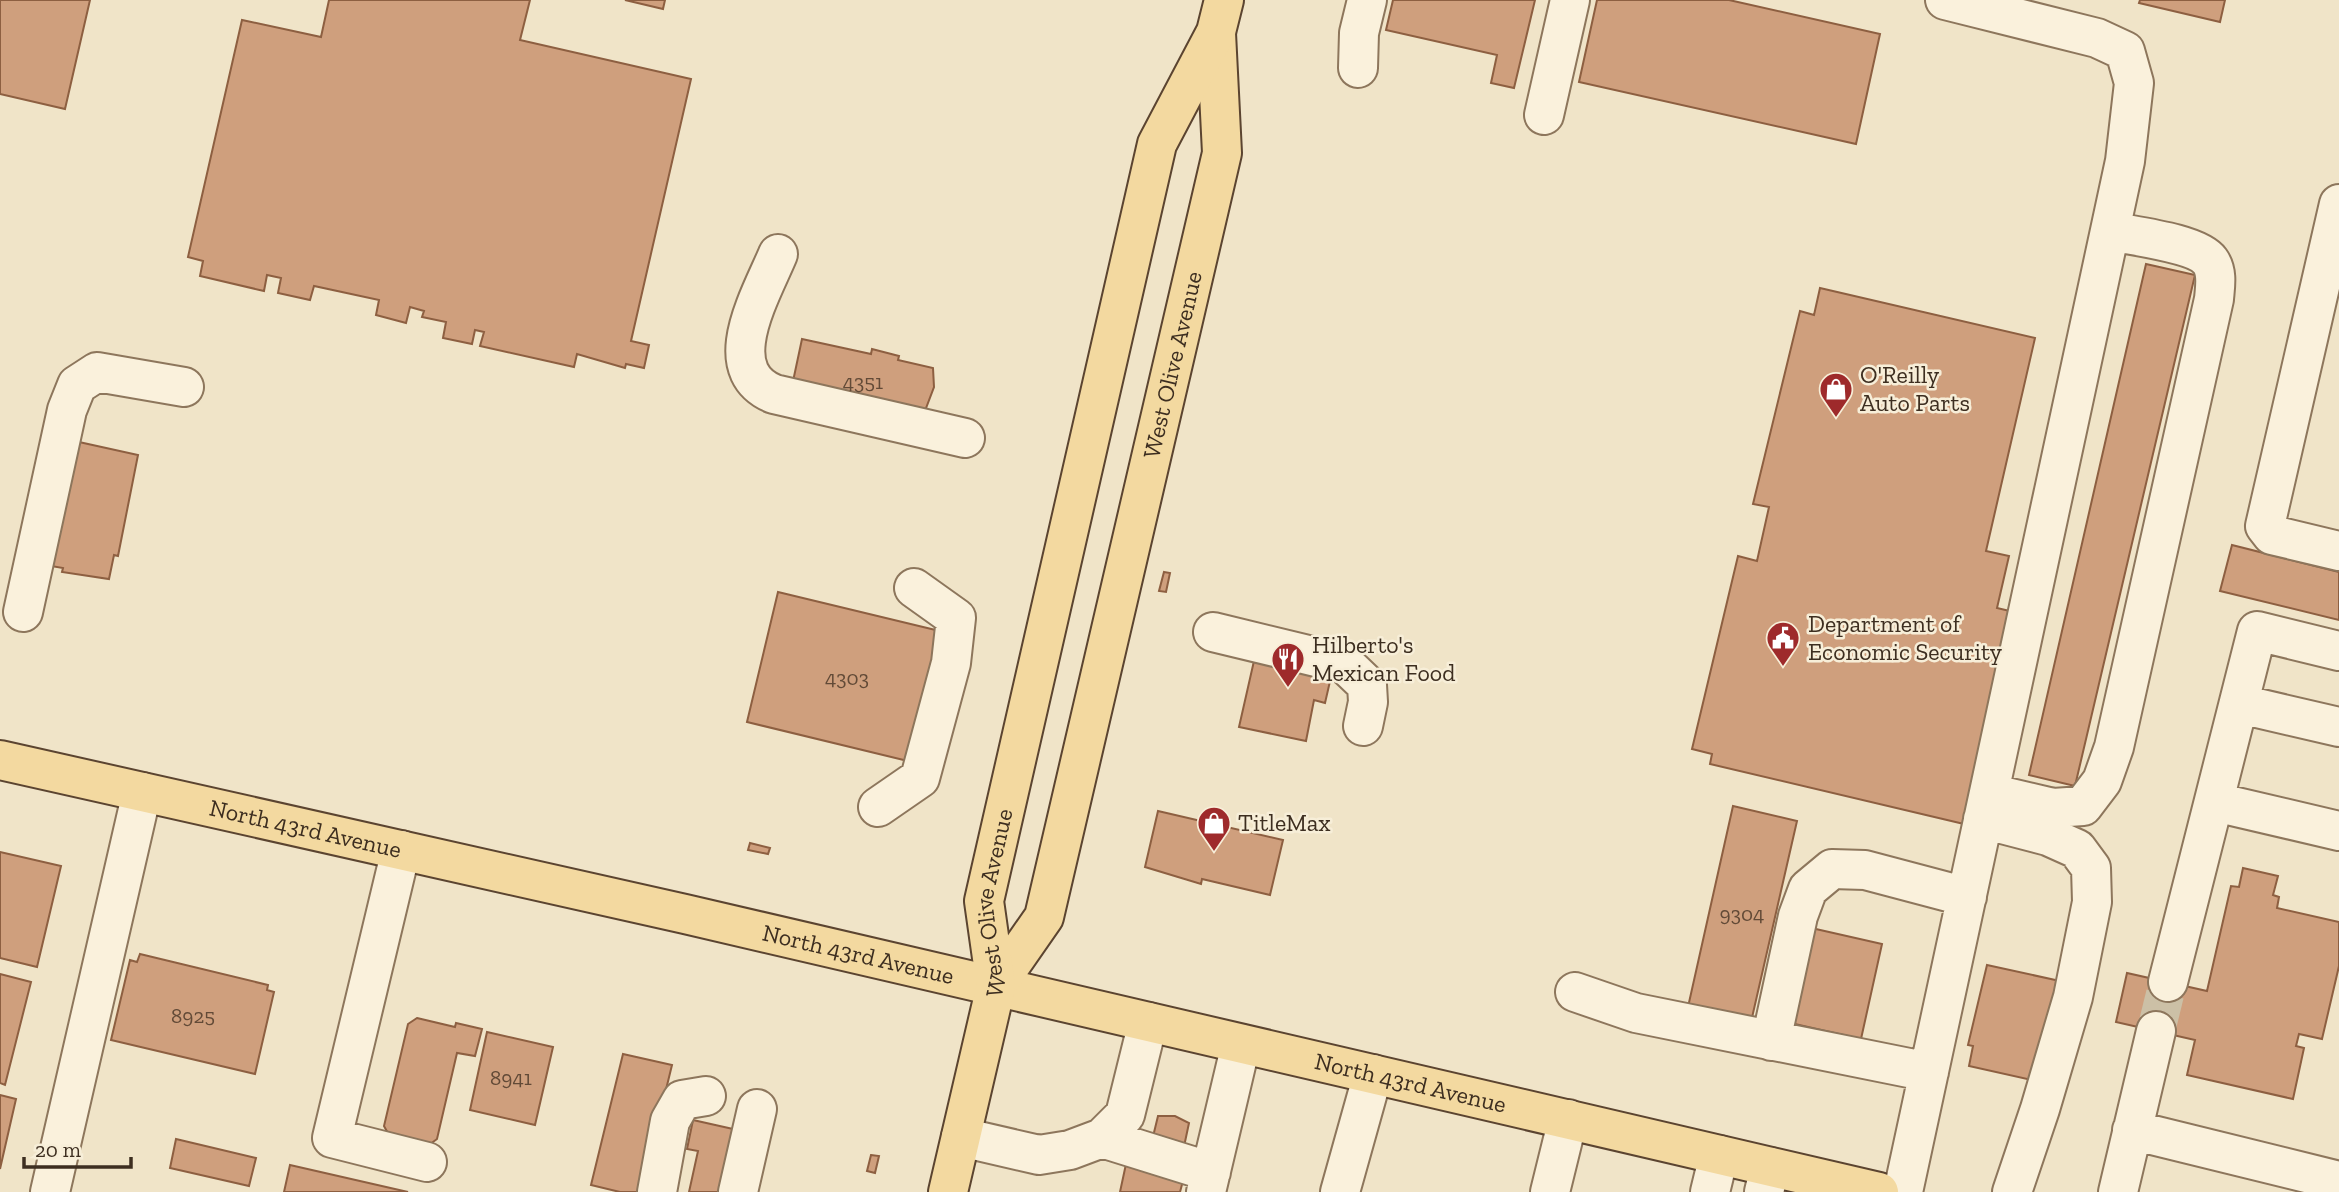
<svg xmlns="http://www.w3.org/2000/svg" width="2339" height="1192" font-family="'Zilla Slab',serif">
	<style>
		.building { fill: #cf9f7d; stroke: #8d5f41; stroke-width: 2 }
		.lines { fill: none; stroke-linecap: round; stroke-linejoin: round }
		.minor-tunnel { stroke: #ccc0a6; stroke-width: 38; stroke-dasharray: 38 19; stroke-linecap: butt }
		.minor-casing { stroke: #8d765c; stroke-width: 42 }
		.major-casing { stroke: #5b4430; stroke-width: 42 }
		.minor { stroke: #faf1dc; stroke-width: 38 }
		.major { stroke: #f3d9a0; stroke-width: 38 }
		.labels { text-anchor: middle; stroke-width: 5; stroke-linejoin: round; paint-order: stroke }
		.number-label { font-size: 21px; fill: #624a37 }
		.street-label { font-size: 24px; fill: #3d2e20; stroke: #f7eed8 }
		.poi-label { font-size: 24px; fill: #3d2e20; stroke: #f7eed8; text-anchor: start }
	</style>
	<rect width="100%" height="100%" fill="#f0e4c8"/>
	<path class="building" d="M 0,0 L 90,0 L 65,109 L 0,94 Z
		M 329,0 L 530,0 L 520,40 L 691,79 L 631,341 L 649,345 L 644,368 L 626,364 L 625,368 L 577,354 L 574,367 L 480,346 L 484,332 L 475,330 L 472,344 L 443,338 L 446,322 L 422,317 L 424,311 L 410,307 L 406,323 L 376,315 L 379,300 L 314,286 L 310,300 L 278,293 L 281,278 L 267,275 L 264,291 L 200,276 L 203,261 L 188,257 L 242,20 L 321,37 Z
		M 625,0 L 665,0 L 663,9 Z
		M 1393,0 L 1535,0 L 1514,88 L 1491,83 L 1497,55 L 1386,30 Z
		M 1597,0 L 1729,0 L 1880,34 L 1856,144 L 1579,82 Z
		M 2140,0 L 2225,0 L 2220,22 L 2139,3 Z
		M 2146,264 L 2195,275 L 2075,786 L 2029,775 Z
		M 1820,288 L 2035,338 L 1986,551 L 2009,556 L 1997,608 L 2014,612 L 1964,824 L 1710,764 L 1712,754 L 1692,749 L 1738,556 L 1757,561 L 1769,507 L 1753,504 L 1800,311 L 1814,315 Z
		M 802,339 L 871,354 L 872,349 L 899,356 L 898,360 L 933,368 L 934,387 L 923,416 L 792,386 Z
		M 79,442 L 138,455 L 118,556 L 114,555 L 109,579 L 62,572 L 63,568 L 51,566 Z
		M 2232,545 L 2339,572 L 2339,620 L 2220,591 Z
		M 1164,572 L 1170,573 L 1166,592 L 1159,591 Z
		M 778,592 L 948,633 L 916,763 L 747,722 Z
		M 1256,652 L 1331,677 L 1325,703 L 1314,700 L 1306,741 L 1239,727 Z
		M 1733,806 L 1797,821 L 1751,1022 L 1688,1007 Z
		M 1158,811 L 1283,840 L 1270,895 L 1202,879 L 1201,884 L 1145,867 Z
		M 750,843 L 770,848 L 768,854 L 748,850 Z
		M 0,852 L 61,866 L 37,967 L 0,958 Z
		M 2243,868 L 2278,876 L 2273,895 L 2279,897 L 2277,908 L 2339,922 L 2339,966 L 2322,1039 L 2299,1034 L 2296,1046 L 2304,1048 L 2293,1099 L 2187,1075 L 2195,1040 L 2116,1022 L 2127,973 L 2207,991 L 2231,886 L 2239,887 Z
		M 1807,927 L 1882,944 L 1861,1039 L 1786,1022 Z
		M 140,954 L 268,985 L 267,990 L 274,992 L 255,1074 L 111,1040 L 130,960 L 137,962 Z
		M 1987,965 L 2060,981 L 2036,1081 L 1969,1066 L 1973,1046 L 1968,1045 Z
		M 0,974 L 31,982 L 5,1085 L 0,1083 Z
		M 417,1018 L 455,1027 L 456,1023 L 482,1029 L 475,1056 L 457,1053 L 437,1139 L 429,1145 L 389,1135 L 384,1126 L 408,1024 Z
		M 487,1032 L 553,1047 L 535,1125 L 470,1110 Z
		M 623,1054 L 672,1065 L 641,1192 L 620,1192 L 591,1185 Z
		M 0,1095 L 16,1099 L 0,1169 Z
		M 1158,1116 L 1175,1116 L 1189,1123 L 1182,1156 L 1150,1149 Z
		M 693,1120 L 742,1131 L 721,1192 L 689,1192 L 698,1151 L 687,1149 Z
		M 176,1139 L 256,1158 L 249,1186 L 170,1168 Z
		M 871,1155 L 879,1156 L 875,1173 L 867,1171 Z
		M 1126,1164 L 1184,1177 L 1180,1192 L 1120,1192 Z
		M 290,1165 L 408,1192 L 284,1192 Z"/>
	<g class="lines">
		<path class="minor-tunnel" d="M 2156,1031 L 2168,982"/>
		<defs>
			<path id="minor" d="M 1358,68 L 1359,33 L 1367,0
				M 1544,115 L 1570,0
				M 2339,204 L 2265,526 L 2272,535 L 2339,551
				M 778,254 C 761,295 716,370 774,394 L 965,438
				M 23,612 L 67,410 L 77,385 L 97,372 L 184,387
				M 1213,632 L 1345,664 L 1367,685 L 1368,702 L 1363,726
				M 2240,704 L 2339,727
				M 1989,793 L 2053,808 L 2083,806 L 2102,781 L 2114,747 L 2214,299 C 2215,287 2218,272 2210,261 C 2197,243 2132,236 2110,231
				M 2215,802 L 2339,831
				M 878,807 L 920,778 L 951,663 L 956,618 L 914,588
				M 1983,819 L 2048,836 L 2077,849 L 2091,868 L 2092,902 L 2073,997 L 2040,1109 L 2012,1192
				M 401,850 L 332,1138 L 427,1162
				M 2168,982 L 2257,631 L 2339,651
				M 1575,992 L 1636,1013 L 1929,1072
				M 1771,1041 L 1798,916 L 1808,889 L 1832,869 L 1865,870 L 1967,897
				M 2132,1130 L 2339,1181
				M 961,1137 L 1039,1155 L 1070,1150 L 1102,1138 L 1125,1115 L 1148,1022
				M 1102,1138 L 1211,1172
				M 50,1192 L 142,792
				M 657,1192 L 670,1121 L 682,1100 L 706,1096
				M 738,1192 L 757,1109
				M 1206,1192 L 1241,1044
				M 1340,1192 L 1373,1074
				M 1550,1192 L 1568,1119
				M 1710,1192 L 1719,1155
				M 1764,1192 L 1770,1167
				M 1903,1192 L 2125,161 L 2134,83 L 2125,51 L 2097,38 L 1945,0
				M 2118,1192 L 2156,1031"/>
			<g id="major">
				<path id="s1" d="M 0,760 L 685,914 L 1879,1192"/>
				<path id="s2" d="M 996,986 L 1044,917 L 1222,153 L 1216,33"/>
				<path id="s3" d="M 948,1192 L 996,986 L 984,901 L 1157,144 L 1216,32 L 1224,0"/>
			</g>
		</defs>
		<use href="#minor" class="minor-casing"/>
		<use href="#major" class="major-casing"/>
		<use href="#minor" class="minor"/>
		<use href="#major" class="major"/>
	</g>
	<defs>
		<symbol id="shop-pin" viewBox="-11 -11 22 30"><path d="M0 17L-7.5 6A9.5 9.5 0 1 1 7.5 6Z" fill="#9e2a2b" stroke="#f7eed8"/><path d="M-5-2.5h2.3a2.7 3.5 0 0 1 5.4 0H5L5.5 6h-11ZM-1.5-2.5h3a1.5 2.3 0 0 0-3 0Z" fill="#fff"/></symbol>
		<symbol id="civic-pin" viewBox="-11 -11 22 30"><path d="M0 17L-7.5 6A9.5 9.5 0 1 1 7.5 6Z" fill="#9e2a2b" stroke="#f7eed8"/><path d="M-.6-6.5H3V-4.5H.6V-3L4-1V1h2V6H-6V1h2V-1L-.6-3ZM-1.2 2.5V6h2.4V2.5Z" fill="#fff"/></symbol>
		<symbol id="restaurant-pin" viewBox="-11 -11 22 30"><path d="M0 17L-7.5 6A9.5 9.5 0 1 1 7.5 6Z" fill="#9e2a2b" stroke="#f7eed8"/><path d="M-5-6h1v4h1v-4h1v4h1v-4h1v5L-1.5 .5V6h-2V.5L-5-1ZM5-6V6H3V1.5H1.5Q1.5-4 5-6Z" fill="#fff"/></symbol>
	</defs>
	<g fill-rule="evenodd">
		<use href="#shop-pin" x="1817" y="370" width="38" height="52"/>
		<use href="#civic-pin" x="1764" y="619" width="38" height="52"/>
		<use href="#restaurant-pin" x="1269" y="640" width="38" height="52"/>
		<use href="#shop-pin" x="1195" y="804" width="38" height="52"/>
	</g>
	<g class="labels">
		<g class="number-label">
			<text x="863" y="389">4351</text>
			<text x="847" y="685">4303</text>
			<text x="1742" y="921">9304</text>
			<text x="193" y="1023">8925</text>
			<text x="511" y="1085">8941</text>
		</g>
		<g class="street-label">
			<text dy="8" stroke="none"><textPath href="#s2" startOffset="651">West Olive Avenue</textPath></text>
			<text dy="8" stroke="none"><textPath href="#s1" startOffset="313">North 43rd Avenue</textPath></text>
			<text dy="8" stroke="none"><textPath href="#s3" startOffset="296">West Olive Avenue</textPath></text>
			<text dy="8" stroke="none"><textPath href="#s1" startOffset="880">North 43rd Avenue</textPath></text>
			<text dy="8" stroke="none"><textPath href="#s1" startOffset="1447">North 43rd Avenue</textPath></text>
		</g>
		<g class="poi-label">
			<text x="1860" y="383">O'Reilly<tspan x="1860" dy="28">Auto Parts</tspan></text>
			<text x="1808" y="632">Department of<tspan x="1808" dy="28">Economic Security</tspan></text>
			<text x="1312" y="653">Hilberto's<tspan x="1312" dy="28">Mexican Food</tspan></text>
			<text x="1238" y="831">TitleMax</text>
		</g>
	</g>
	<path d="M24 1157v10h107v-10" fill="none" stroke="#3d2e20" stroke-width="3.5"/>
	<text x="35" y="1157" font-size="21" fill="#3d2e20" stroke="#f7eed8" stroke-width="5" paint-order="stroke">20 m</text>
</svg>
